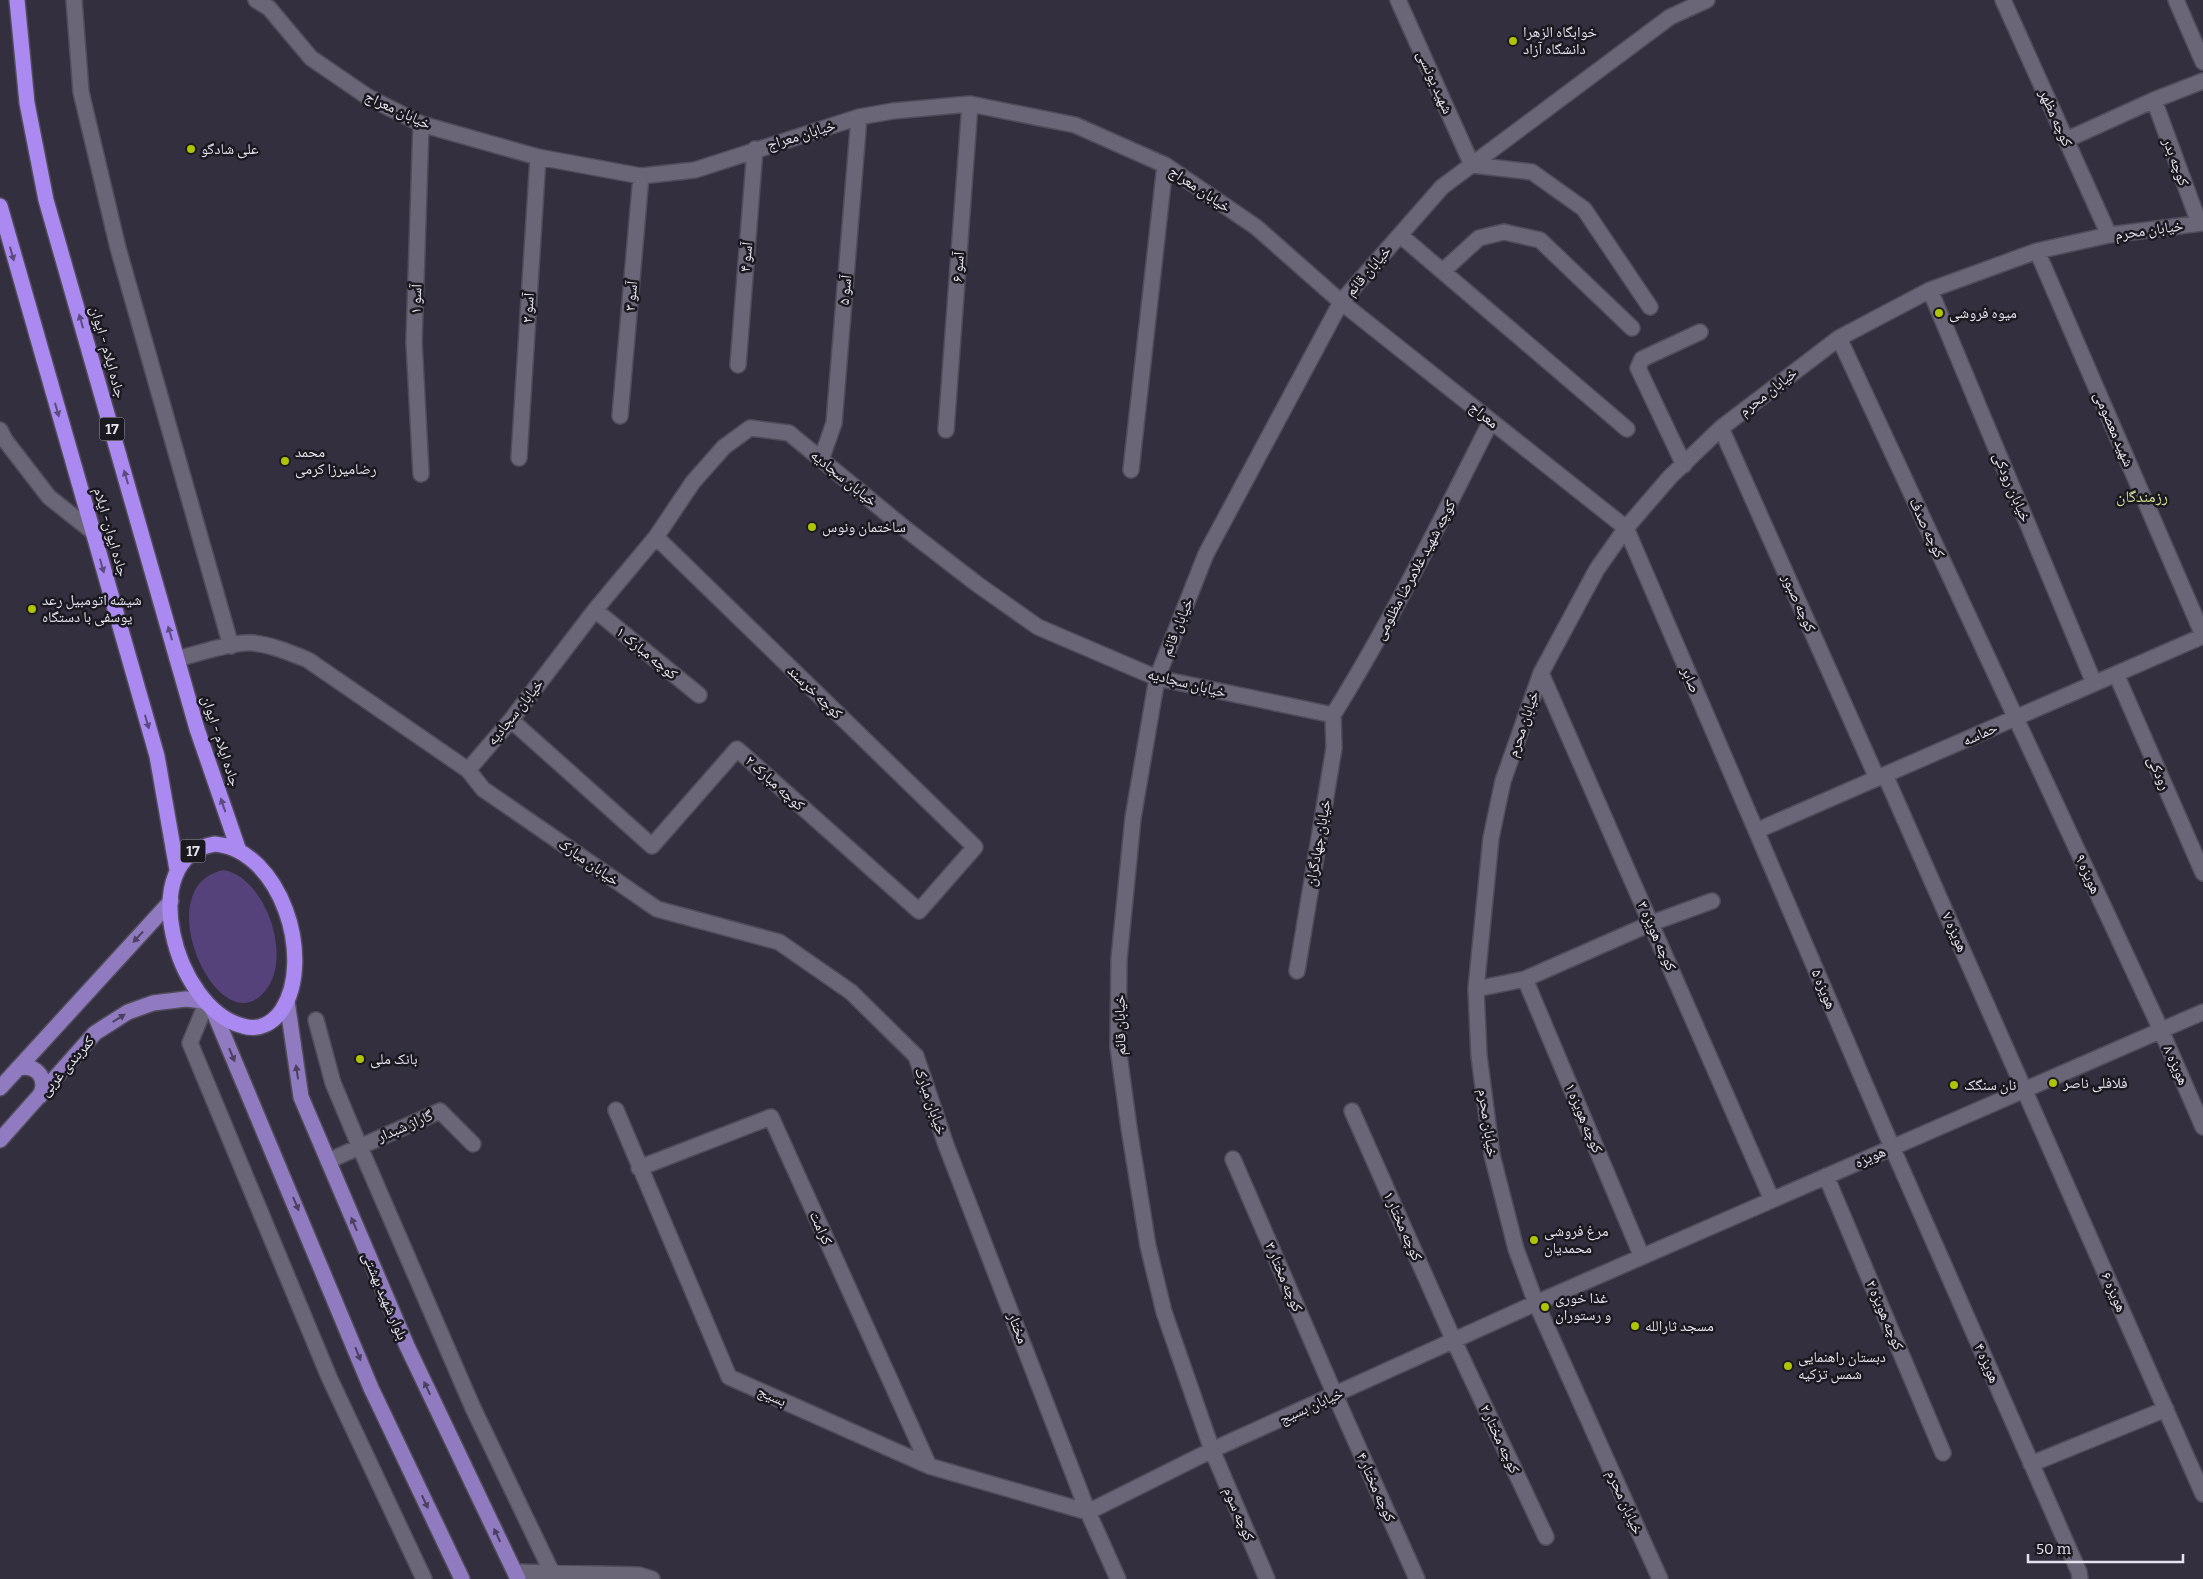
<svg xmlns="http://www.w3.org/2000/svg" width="2203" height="1579" font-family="Bitter,'Noto Naskh Arabic',serif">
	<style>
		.green { fill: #55427a }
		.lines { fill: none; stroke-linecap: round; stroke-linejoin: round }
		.minor-casing { stroke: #504c5a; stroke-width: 18 }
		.major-casing { stroke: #504c5a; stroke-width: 18 }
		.highway-casing { stroke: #504c5a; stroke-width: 18 }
		.minor { stroke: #6a6577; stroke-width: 15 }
		.major { stroke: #907bc0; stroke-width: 15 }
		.highway { stroke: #aa89f0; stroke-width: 15 }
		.oneway { fill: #5b4b7e }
		.oneway2 { fill: #4a4060 }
		.poi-dot { fill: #afc504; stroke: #1b1920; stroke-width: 2 }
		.labels { text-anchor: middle; stroke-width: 5; stroke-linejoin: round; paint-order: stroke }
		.shield { fill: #1b1920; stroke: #a8a6b0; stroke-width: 1 }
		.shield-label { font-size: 14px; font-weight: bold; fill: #e5e2ed }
		.poi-label { font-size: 15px; fill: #e5e2ed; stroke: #1b1920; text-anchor: start }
		.street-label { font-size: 15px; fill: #e5e2ed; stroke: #1b1920 }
		.neighbourhood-label { font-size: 16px; fill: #d1e094; stroke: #1b1920 }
	</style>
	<rect width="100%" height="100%" fill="#342f3f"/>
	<path class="green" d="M 224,870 C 265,878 291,953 268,987 C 222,1055 143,885 224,870 Z"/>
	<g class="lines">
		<defs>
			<path id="minor" d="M 74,0 L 81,92 L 118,248 L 231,646
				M 256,0 L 269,8 L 311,58 L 368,97 L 421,124 L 538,157 L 641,176 L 695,170 L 859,117 L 893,111 L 970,104 L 1075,125 L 1165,165 L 1256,227 L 1341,302 L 1626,528 L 1892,1147 L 2079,1572 L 2080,1579
				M 1398,0 L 1472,165 L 1532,172 L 1584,209 L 1650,307
				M 2003,0 L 2109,235
				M 2176,0 L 2203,62
				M 2154,100 L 2199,223
				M 421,124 L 414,342 L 421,474
				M 2066,140 L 2154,100 L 2203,81
				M 1400,235 L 1627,429
				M 2037,251 L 2203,635
				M 1444,270 L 1479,238 L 1504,232 L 1540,240 L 1632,328
				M 1930,290 L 2094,683
				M 1839,338 L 2161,1030 L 2203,1127
				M 738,365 L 755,149
				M 620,416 L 641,176
				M 1721,428 L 1877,778
				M 0,430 L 5,440 L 49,497 L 93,532
				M 946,430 L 970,104
				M 519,458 L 538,157
				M 821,460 L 834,423 L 859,117
				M 1684,465 L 1638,368 L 1642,359 L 1700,332
				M 1131,470 L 1165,165
				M 595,610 L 699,695
				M 177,659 C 197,654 234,641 253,643 C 272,645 291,653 308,660 L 468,770 L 483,789 L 657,909 L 779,942 L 851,992 L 916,1056 L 946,1145 L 1088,1512 L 1118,1579
				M 1541,673 L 1772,1200
				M 2116,674 L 2203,873
				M 1333,715 C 1392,620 1441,520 1491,421
				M 511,720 L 652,846 L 737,749 L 919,911 L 975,847 L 656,537
				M 468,770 L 511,720 L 595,610 L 656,537 L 693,482 L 724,447 L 750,428 L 789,433 L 907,530 L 977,584 L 1038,627 L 1157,678 L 1333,715
				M 1885,775 L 2203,1494
				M 1756,831 L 2203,636
				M 1297,971 L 1334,748 L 1333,715
				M 1525,979 L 1642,1257
				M 1476,989 L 1525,979 L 1652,923 L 1712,901
				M 206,1004 L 190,1043 L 329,1377 L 424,1579
				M 316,1020 L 333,1083 L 359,1145 L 473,1408 L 555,1579
				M 616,1110 L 729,1377 L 929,1466 L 1088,1512
				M 1352,1111 L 1454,1341 L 1546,1537
				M 1233,1159 L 1335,1395 L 1417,1579
				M 328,1161 L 440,1111 L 473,1144
				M 639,1168 L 771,1117 L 929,1466
				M 1826,1176 L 1943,1453
				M 2031,1464 L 2166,1409
				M 1088,1512 L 1212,1450 L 1536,1303 L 2203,1012
				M 515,1572 L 639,1575 L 652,1579
				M 1267,1579 L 1212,1450 L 1164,1312 L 1148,1246 L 1129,1128 L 1118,1047 L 1119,959 L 1133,818 L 1157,678 L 1206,554 L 1341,302 L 1442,187 L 1670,17 L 1707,0
				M 1660,1579 L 1536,1303 L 1516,1249 L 1492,1155 L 1479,1056 L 1476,989 L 1491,838 L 1503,781 L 1541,673 L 1597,569 L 1626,528 L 1670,477 L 1721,428 L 1839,338 L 1930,290 L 2037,251 L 2109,235 L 2203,223"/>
			<path id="major" d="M 287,1001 L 301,1097 L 407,1346 L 518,1579
				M 213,1010 L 371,1388 L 462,1579
				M 18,1068 C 38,1064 48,1079 40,1096
				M 0,1088 L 171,901
				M 0,1140 L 95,1033 L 128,1012 L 153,1003 L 186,999 L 203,1001"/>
			<path id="highway" d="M 17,0 L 27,103 L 46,200 L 197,729 L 239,851
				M 0,206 L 157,756 L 177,870
				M 215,844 C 281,850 315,959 282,1010 C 273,1023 259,1031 243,1026 C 174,1009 134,856 215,844 Z"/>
		</defs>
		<use href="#minor" class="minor-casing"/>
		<use href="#major" class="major-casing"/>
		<use href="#highway" class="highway-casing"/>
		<use href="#minor" class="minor"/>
		<use href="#major" class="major"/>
		<use href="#highway" class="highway"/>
	</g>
	<defs><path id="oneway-solid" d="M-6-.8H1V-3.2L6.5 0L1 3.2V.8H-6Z" transform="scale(1.25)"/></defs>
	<g class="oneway">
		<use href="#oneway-solid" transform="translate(12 254) rotate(74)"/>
		<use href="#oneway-solid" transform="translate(81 321) rotate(-106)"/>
		<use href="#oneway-solid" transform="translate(57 410) rotate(74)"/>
		<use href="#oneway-solid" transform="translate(126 477) rotate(-106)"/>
		<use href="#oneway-solid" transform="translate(102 566) rotate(74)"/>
		<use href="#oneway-solid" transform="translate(170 633) rotate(-106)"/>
		<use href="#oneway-solid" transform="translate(147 722) rotate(74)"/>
		<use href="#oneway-solid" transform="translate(223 805) rotate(-109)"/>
	</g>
	<g class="oneway2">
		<use href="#oneway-solid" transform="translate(138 937) rotate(133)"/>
		<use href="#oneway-solid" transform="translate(119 1018) rotate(-32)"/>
		<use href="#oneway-solid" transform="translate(232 1055) rotate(67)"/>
		<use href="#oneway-solid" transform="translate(297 1072) rotate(-98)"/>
		<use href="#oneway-solid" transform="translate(296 1204) rotate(67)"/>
		<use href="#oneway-solid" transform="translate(354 1224) rotate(-113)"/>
		<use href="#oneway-solid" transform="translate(358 1354) rotate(68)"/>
		<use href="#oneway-solid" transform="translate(427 1388) rotate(-115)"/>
		<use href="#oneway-solid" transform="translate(425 1502) rotate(65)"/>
		<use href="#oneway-solid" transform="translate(497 1535) rotate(-115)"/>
	</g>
	<g class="poi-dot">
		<circle cx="1513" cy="41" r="5"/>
		<circle cx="191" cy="149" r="5"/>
		<circle cx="1939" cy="313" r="5"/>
		<circle cx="285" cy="461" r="5"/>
		<circle cx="812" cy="527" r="5"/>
		<circle cx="32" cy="609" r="5"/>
		<circle cx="360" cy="1059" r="5"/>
		<circle cx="2053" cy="1083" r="5"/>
		<circle cx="1954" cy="1085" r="5"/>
		<circle cx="1534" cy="1240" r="5"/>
		<circle cx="1545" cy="1307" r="5"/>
		<circle cx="1635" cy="1326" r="5"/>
		<circle cx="1788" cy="1366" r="5"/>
	</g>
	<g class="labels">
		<g class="shield">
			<rect x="99.5" y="417.5" width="25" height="23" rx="4"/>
			<rect x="180.5" y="839.5" width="25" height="23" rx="4"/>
		</g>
		<g class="shield-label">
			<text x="112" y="434">17</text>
			<text x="193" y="856">17</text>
		</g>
		<g class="poi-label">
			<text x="1523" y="37">خوابگاه الزهرا<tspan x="1523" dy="17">دانشگاه آزاد</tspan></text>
			<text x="201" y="154">علی شادگو</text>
			<text x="1949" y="318">میوه فروشی</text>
			<text x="295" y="457">محمد<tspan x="295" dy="17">رضامیرزا کرمی</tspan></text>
			<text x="822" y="532">ساختمان ونوس</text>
			<text x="42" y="605">شیشه اتومبیل رعد<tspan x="42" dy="17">یوسفی با دستگاه</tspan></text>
			<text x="370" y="1064">بانک ملی</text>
			<text x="2063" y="1088">فلافلی ناصر</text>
			<text x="1964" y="1090">نان سنگک</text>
			<text x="1544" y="1236">مرغ فروشی<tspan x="1544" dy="17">محمدیان</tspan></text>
			<text x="1555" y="1303">غذا خوری<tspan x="1555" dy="17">و رستوران</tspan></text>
			<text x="1645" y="1331">مسجد ثارالله</text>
			<text x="1798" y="1362">دبستان راهنمایی<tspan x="1798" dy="17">شمس تزکیه</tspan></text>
		</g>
		<g class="street-label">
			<text transform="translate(1435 82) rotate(66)" y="5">شهید یونسی</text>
			<text transform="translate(398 110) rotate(25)" y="5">خیابان معراج</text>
			<text transform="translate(2056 118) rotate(66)" y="5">کوچه مظهر</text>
			<text transform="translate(801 135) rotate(-17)" y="5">خیابان معراج</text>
			<text transform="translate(2176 162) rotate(70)" y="5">کوچه بدر</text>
			<text transform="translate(1200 189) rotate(34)" y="5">خیابان معراج</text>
			<text transform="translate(2149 230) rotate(-8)" y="5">خیابان محرم</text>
			<text transform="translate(746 257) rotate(-85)" y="5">آسو ۴</text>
			<text transform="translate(958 267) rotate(-86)" y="5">آسو ۶</text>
			<text transform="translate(1368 271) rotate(-49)" y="5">خیابان قائم</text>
			<text transform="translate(845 290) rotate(-85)" y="5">آسو ۵</text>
			<text transform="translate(631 296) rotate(-85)" y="5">آسو ۳</text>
			<text transform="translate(416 299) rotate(-88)" y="5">آسو ۱</text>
			<text transform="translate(528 308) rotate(-86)" y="5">آسو ۲</text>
			<text transform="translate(108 352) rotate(74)" y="5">جاده ایلام - ایوان</text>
			<text transform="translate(1768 392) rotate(-38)" y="5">خیابان محرم</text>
			<text transform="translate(1484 415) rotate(39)" y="5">معراج</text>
			<text transform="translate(2114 429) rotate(67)" y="5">شهید معصومی</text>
			<text transform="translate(844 478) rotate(39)" y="5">خیابان سجادیه</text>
			<text transform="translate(2012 487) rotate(67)" y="5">خیابان رودکی</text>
			<text transform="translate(1927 528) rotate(65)" y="5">کوچه صدف</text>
			<text transform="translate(111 532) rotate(74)" y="5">جاده ایوان- ایلام</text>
			<text transform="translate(1415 570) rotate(-62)" y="5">کوچه شهید غلامرضا مظلومی</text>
			<text transform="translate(1799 603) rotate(66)" y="5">کوچه صبور</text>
			<text transform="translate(1177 627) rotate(-68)" y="5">خیابان قائم</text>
			<text transform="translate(647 653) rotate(39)" y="5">کوچه مبارک ۱</text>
			<text transform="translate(1691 680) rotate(67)" y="5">صابر</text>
			<text transform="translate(1187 683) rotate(14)" y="5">خیابان سجادیه</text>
			<text transform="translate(815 692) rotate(44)" y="5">کوچه خرسند</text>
			<text transform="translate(515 712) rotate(-51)" y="5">خیابان سجادیه</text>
			<text transform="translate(1523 724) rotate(-71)" y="5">خیابان محرم</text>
			<text transform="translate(1980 734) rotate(-24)" y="5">حماسه</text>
			<text transform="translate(221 741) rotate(72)" y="5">جاده ایلام - ایوان</text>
			<text transform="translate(2159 773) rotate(66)" y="5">رودکی</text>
			<text transform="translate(775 783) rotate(42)" y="5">کوچه مبارک ۲</text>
			<text transform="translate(1318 843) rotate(-80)" y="5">خیابان جهادگران</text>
			<text transform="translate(589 862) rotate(35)" y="5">خیابان مبارک</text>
			<text transform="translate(2088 874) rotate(65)" y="5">هویزه ۹</text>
			<text transform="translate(1955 932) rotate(66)" y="5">هویزه ۷</text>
			<text transform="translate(1657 936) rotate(66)" y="5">کوچه هویزه ۳</text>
			<text transform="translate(1824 989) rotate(67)" y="5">هویزه ۵</text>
			<text transform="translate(1120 1025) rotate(-91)" y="5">خیابان قائم</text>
			<text transform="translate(2176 1065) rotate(66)" y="5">هویزه ۸</text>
			<text transform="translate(67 1066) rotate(-49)" y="5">کمربندی غربی</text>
			<text transform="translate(931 1101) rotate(71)" y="5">خیابان مبارک</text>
			<text transform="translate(1584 1118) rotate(67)" y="5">کوچه هویزه ۱</text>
			<text transform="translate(1488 1123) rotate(82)" y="5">خیابان محرم</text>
			<text transform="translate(405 1126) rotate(-23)" y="5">گاراژ شبدار</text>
			<text transform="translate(1870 1157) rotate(-24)" y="5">هویزه</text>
			<text transform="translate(1403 1226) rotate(66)" y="5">کوچه مختار ۱</text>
			<text transform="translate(821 1228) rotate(66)" y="5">کرامت</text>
			<text transform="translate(1284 1277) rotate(67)" y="5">کوچه مختار ۳</text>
			<text transform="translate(2114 1292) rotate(66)" y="5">هویزه ۶</text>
			<text transform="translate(385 1296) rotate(67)" y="5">بلوار شهید بهشتی</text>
			<text transform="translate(1885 1315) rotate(67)" y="5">کوچه هویزه ۲</text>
			<text transform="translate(1018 1328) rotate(69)" y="5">مختار</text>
			<text transform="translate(1987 1363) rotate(66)" y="5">هویزه ۴</text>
			<text transform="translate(772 1396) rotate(24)" y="5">بسیج</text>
			<text transform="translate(1311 1406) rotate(-24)" y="5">خیابان بسیج</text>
			<text transform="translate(1500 1439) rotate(65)" y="5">کوچه مختار ۲</text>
			<text transform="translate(1376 1487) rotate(66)" y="5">کوچه مختار ۴</text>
			<text transform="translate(1625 1502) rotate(66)" y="5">خیابان محرم</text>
			<text transform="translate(1239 1514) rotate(67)" y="5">کوچه سوم</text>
		</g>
		<g class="neighbourhood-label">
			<text x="2142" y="502">رزمندگان</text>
		</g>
	</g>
	<path d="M2028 1554v8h155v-8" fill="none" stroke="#e5e2ed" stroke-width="2.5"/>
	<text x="2036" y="1554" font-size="15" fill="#e5e2ed" stroke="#1b1920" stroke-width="4" paint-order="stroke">50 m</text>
</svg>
